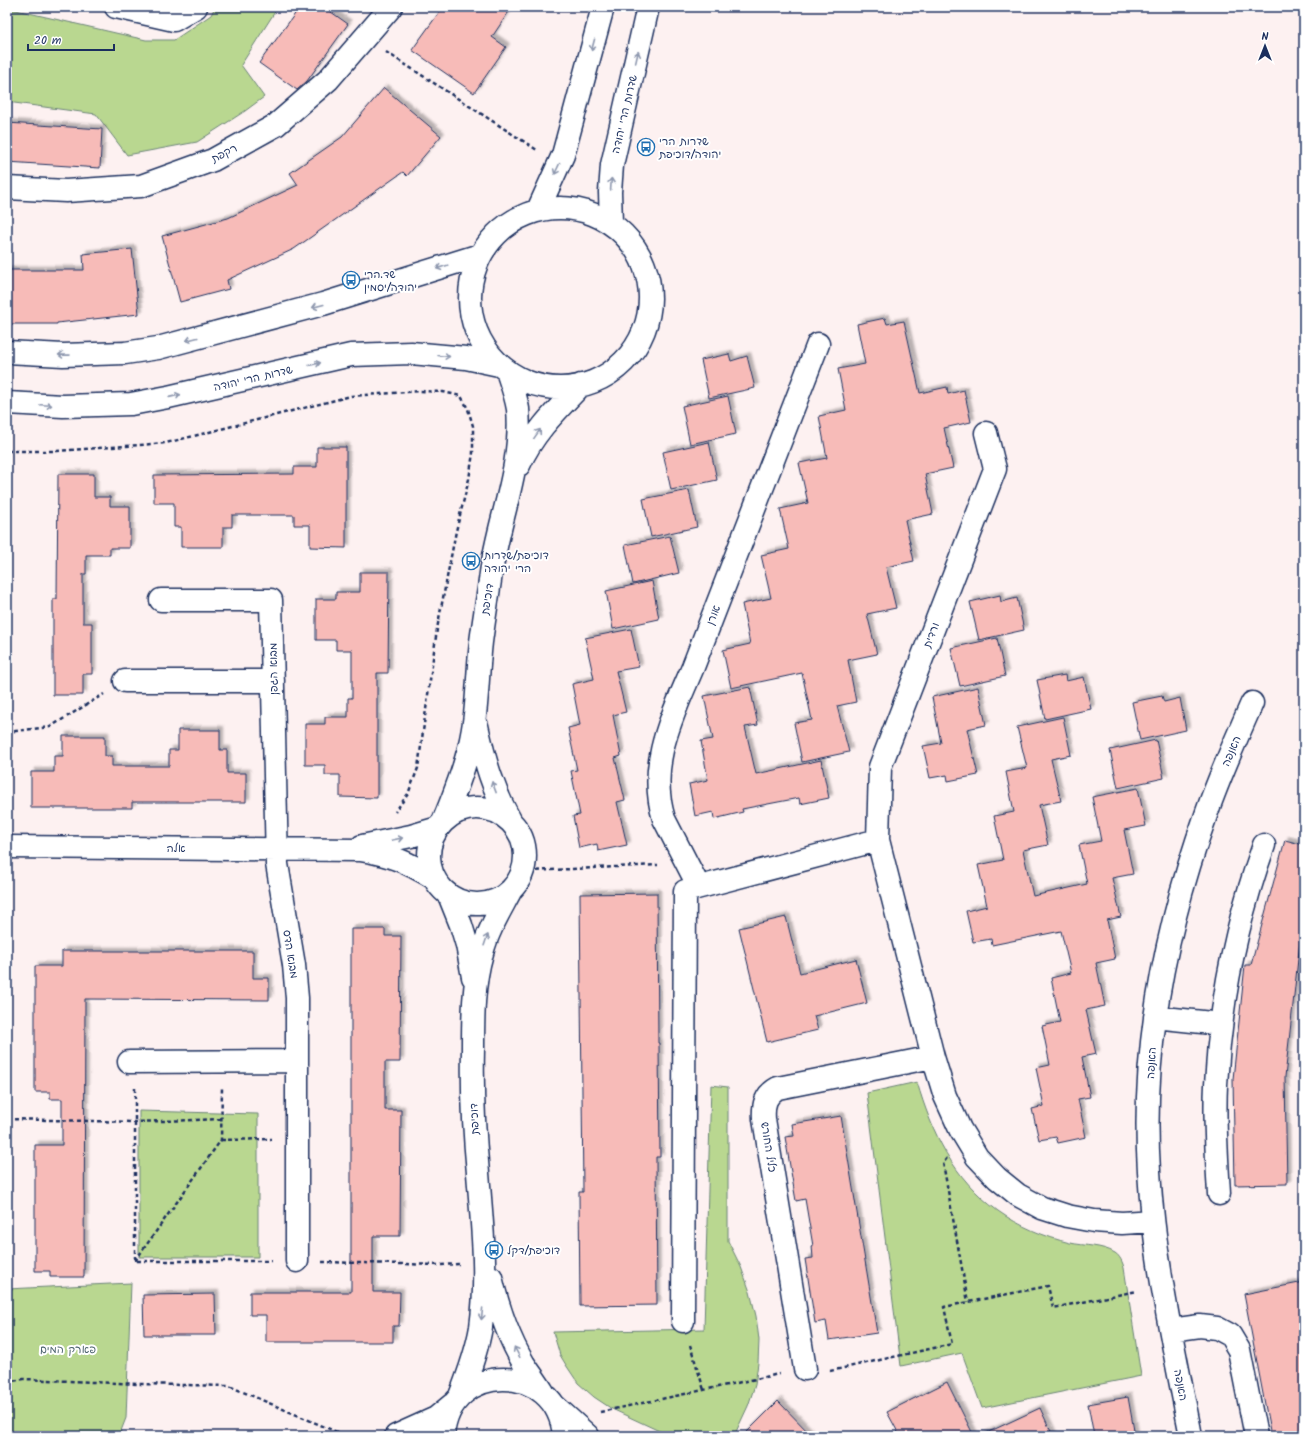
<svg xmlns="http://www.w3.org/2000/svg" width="1311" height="1443" font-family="Kalam,'Playpen Sans Hebrew',sans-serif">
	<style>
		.green { fill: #b9d790; stroke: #6a8377 }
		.building { fill: #f7bbb8; stroke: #1b2f5e; filter: url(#shadow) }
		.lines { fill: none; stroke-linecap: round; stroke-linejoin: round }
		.minor-casing { stroke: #1b2f5e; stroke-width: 25 }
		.path { stroke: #1b2f5e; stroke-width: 2.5; stroke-dasharray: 4 3; stroke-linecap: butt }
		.minor { stroke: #fff; stroke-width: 22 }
		.oneway { stroke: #8d97ae }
		.labels { text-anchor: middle; stroke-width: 4; stroke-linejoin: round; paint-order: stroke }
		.street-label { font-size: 11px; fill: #1b2f5e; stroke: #fff }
		.poi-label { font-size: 11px; fill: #1b2f5e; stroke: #fff; text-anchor: start }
		.park-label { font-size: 11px; fill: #4a616d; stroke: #fff }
	</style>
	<defs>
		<filter id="shadow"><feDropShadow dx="3.5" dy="-3.5" stdDeviation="1" flood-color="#0004"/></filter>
	</defs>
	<rect width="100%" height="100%" fill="#fdf1f1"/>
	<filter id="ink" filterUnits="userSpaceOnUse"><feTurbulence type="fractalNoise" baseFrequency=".025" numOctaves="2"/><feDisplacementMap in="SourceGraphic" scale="8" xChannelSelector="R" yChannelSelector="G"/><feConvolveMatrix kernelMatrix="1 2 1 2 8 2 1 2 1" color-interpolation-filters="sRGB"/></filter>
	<g filter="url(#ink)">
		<path class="green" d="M 215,7 L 278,7 L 241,65 L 264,97 L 245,111 L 197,142 L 127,155 L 96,114 L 7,102 L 7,8 L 146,40 L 174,40 L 211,15 Z
			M 917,1082 C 932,1133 953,1178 998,1211 C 1019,1226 1045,1237 1070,1243 C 1085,1246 1102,1245 1115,1253 C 1120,1256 1123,1263 1124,1268 L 1141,1376 L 982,1408 L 962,1353 L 901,1366 L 867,1093 Z
			M 711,1085 L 728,1087 L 728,1241 L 741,1267 L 750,1292 L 756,1316 L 759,1340 L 758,1363 L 755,1385 L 748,1406 L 734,1436 L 670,1436 L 612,1409 L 594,1397 L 578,1383 L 566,1365 L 560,1355 L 553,1332 L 704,1329 Z
			M 139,1111 L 258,1114 L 258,1257 L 139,1257 Z
			M 131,1283 L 126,1418 L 119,1436 L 7,1436 L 7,1289 Z"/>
		<path class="building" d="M 300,7 L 324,7 L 348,24 L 307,81 L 297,90 L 259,63 Z
			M 443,7 L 512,7 L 492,37 L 506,47 L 474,93 L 412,50 Z
			M 384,88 L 441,136 L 407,176 L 403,172 L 294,249 L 227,280 L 229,289 L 180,302 L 162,236 L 228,218 L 298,185 L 290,173 L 342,137 Z
			M 7,123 L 102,129 L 100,168 L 7,162 Z
			M 132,249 L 139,314 L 57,323 L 57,324 L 7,324 L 7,270 L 84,270 L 83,254 Z
			M 885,318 L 887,324 L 904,321 L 920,393 L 947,387 L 948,394 L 964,390 L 971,422 L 944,428 L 953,468 L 925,474 L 933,514 L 905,520 L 914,561 L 886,567 L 896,608 L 867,614 L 877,654 L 848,660 L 856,702 L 837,706 L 849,752 L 802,762 L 794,723 L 812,720 L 802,673 L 731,688 L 723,650 L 750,644 L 742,604 L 771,598 L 761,555 L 789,549 L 780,509 L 808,503 L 799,463 L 827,458 L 819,416 L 846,410 L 838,369 L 865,364 L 857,324 Z
			M 729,354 L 731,361 L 747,356 L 755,388 L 709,398 L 701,360 Z
			M 728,396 L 736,434 L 690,444 L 682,406 Z
			M 709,442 L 717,480 L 671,490 L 663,452 Z
			M 317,447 L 346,447 L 346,548 L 310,547 L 310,525 L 294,525 L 294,515 L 232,515 L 232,527 L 223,527 L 223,547 L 181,547 L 181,527 L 174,527 L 174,503 L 154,503 L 154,475 L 294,474 L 294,467 L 317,467 Z
			M 58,474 L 94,474 L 94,497 L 110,497 L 110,506 L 130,506 L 130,548 L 110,548 L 110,555 L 86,555 L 86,574 L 83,574 L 83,623 L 92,623 L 92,674 L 83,674 L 83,695 L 53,695 L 53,599 L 57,599 Z
			M 689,490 L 697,527 L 651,537 L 643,499 Z
			M 670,536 L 679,573 L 633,584 L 625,545 Z
			M 360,572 L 389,572 L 388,673 L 377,673 L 377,798 L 340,797 L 340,775 L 325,775 L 325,765 L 305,765 L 305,724 L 325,724 L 325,717 L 348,717 L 348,698 L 352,698 L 352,650 L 336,650 L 336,640 L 316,640 L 316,599 L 336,599 L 336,592 L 360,592 Z
			M 652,581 L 659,619 L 613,629 L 606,591 Z
			M 1000,595 L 1001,602 L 1017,598 L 1024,630 L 979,640 L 970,602 Z
			M 631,629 L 639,667 L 616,671 L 626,712 L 613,715 L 621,756 L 615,758 L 625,800 L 617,802 L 627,845 L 598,851 L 597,844 L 579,848 L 573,816 L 580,815 L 571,771 L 577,770 L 568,728 L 580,725 L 572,684 L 594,679 L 585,638 Z
			M 997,638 L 1005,676 L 960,686 L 951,648 Z
			M 1065,675 L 1066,681 L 1084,677 L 1091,709 L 1045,719 L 1037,680 Z
			M 750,687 L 758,725 L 745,727 L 756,774 L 821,760 L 829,798 L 800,804 L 799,798 L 742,809 L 743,812 L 714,819 L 713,812 L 695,816 L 689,784 L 708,780 L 701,741 L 713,739 L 704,696 Z
			M 978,687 L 986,725 L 967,729 L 978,775 L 948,781 L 947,775 L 930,778 L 923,746 L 941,743 L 932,697 Z
			M 1162,696 L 1164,702 L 1180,698 L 1186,730 L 1140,740 L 1132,702 Z
			M 1063,717 L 1071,755 L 1051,759 L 1061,801 L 1039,805 L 1048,845 L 1023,850 L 1033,896 L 1087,884 L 1079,845 L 1101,841 L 1092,797 L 1138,788 L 1146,826 L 1124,830 L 1133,874 L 1112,878 L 1121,917 L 1107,920 L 1115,959 L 1096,963 L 1105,1006 L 1086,1010 L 1096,1054 L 1082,1057 L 1090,1097 L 1078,1099 L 1086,1137 L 1058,1143 L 1056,1137 L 1039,1140 L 1032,1109 L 1044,1106 L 1036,1068 L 1050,1065 L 1042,1026 L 1060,1022 L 1051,978 L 1071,973 L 1061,931 L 992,945 L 991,939 L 973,942 L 966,911 L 987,906 L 978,865 L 1003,860 L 994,816 L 1014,812 L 1006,772 L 1027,768 L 1017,727 Z
			M 178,730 L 220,730 L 220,750 L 227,750 L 227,773 L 246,773 L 246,802 L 132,802 L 132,808 L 31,808 L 31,772 L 54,772 L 54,756 L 63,756 L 63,736 L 105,736 L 105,756 L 112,756 L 112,766 L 169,766 L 169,750 L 178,750 Z
			M 1156,740 L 1164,778 L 1118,788 L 1110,750 Z
			M 1285,840 L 1304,845 L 1304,942 L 1300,941 L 1285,1077 L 1287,1184 L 1235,1185 L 1233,1079 L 1245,965 L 1251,965 Z
			M 657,893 L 658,1043 L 659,1043 L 660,1157 L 656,1157 L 657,1305 L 580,1306 L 579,1192 L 583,1192 L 580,894 Z
			M 786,917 L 800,973 L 856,959 L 867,1003 L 814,1016 L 818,1030 L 767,1042 L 739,928 Z
			M 351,929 L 385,929 L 385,936 L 401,936 L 400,1062 L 385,1062 L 385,1110 L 401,1110 L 400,1236 L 373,1236 L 373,1292 L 400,1292 L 399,1326 L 393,1326 L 393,1342 L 266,1342 L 266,1315 L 250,1315 L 250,1292 L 351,1292 Z
			M 62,951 L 253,951 L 253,978 L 269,978 L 269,1000 L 85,999 L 84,1277 L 50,1277 L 50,1271 L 35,1271 L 35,1145 L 62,1145 L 62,1099 L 50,1099 L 50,1092 L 35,1092 L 35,966 L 62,966 Z
			M 841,1116 L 877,1333 L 829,1340 L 826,1321 L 815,1323 L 805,1259 L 813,1258 L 812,1246 L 813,1246 L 805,1199 L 796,1201 L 785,1137 L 794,1136 L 792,1124 Z
			M 1304,1282 L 1304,1430 L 1271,1436 L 1244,1294 Z
			M 215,1294 L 216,1335 L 144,1335 L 143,1295 Z
			M 947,1382 L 974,1436 L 900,1436 L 887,1412 Z
			M 1128,1397 L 1135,1436 L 1094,1436 L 1088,1404 Z
			M 778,1401 L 812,1436 L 743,1436 Z
			M 1040,1408 L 1053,1436 L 980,1436 Z"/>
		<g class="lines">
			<defs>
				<path id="minor" d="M 116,7 L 174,20 L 196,7
					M 7,188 L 66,191 L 141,186 L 213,160 L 276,125 L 328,80 L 391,7
					M470 298a90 90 0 1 1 180 0a90 90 0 1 1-180 0Z
					M 538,210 L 563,155 L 603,7
					M 611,223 L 610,192 L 612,165 L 648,7
					M 7,352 L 63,355 L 125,353 L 158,348 L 323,304 L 480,255
					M 7,403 L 63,406 L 131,404 L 168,397 L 351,355 L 411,353 L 466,358 L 499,365
					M 986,433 L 995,469 L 880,767 L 878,840 L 933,1057 L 945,1096 L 960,1129 L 977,1157 L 997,1178 L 1018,1195 L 1042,1208 L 1067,1216 L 1094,1221 L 1122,1223 L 1153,1221
					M 519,465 C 533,433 557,410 581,385
					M 161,600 L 271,600 L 277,864 L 294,965 L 297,998 L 297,1261
					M 125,681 L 273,681
					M 477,726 C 485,762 493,790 511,822
					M429 856a48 48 0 1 1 96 0a48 48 0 1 1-96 0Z
					M 443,822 C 453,798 463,773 469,748 C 478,713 477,677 481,642 C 484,619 488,596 491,573 C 499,518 523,465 518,409 C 516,396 511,383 507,371
					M 362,846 L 411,836 L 438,828
					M 7,847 L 360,850 C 392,855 407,862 434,878
					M 699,887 L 664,819 C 647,764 672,717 693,667 L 818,344
					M 449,895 L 461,925 L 467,945 L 473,977
					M 1155,1017 L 1221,1024
					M 129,1062 L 297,1061
					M 1219,1194 C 1217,1158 1214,1121 1216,1085 C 1220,1002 1236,923 1264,845
					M 491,1277 C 498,1307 508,1337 524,1364 C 530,1373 537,1382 543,1392
					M 683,1321 L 685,891 L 878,840
					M 1171,1330 L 1200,1326 L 1217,1328 L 1230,1335 L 1239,1350 L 1256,1436
					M 805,1369 L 764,1119 C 763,1105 765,1095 778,1088 L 933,1057
					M 460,1396 C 469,1373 477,1351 481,1327 C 488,1276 482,1224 478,1173 C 474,1132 472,1090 473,1049 C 473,1017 473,984 482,953 C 488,930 500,911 511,890
					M 556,1407 L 588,1436
					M 396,1436 L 436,1418 L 453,1404
					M 443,1436 C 449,1360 558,1360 564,1436
					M 1191,1436 C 1174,1348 1154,1260 1149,1171 C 1141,1049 1166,926 1207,812 C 1220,775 1236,739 1252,703"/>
			</defs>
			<use href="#minor" class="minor-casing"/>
			<path class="path" d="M 386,52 L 537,150
				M 7,451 L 57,451 L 166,443 L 351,396 L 420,391 L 443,392 L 461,396 L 468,409 L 473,426 L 473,453 L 469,479 L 456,531 L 437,629 L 418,768 L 408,794 L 395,812
				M 7,732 L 50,727 L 104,694
				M 530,871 L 658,865
				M 135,1088 L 135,1261 L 271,1261
				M 7,1119 L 135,1122 L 222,1119
				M 221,1140 L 271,1139
				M 947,1158 L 943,1163 L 968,1302
				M 135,1261 L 221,1140 L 222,1087
				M 322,1262 L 441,1265 L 459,1264
				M 690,1345 L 704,1390
				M 830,1371 L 952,1344 L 944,1307 L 1048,1286 L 1053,1308 L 1137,1291
				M 7,1382 L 24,1379 L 139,1384 L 229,1386 L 346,1436
				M 600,1412 L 779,1374"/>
			<use href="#minor" class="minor"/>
		</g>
		<defs><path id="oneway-shaft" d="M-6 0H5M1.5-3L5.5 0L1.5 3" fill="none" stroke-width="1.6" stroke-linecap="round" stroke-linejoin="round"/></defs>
		<g class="oneway">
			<use href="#oneway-shaft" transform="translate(593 45) rotate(105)"/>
			<use href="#oneway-shaft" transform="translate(637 57) rotate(-77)"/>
			<use href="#oneway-shaft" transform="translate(557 169) rotate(115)"/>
			<use href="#oneway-shaft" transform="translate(611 184) rotate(-86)"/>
			<use href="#oneway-shaft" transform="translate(442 267) rotate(162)"/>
			<use href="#oneway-shaft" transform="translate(318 306) rotate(165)"/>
			<use href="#oneway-shaft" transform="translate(192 339) rotate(165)"/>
			<use href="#oneway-shaft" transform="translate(64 355) rotate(-179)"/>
			<use href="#oneway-shaft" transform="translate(444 356) rotate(5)"/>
			<use href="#oneway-shaft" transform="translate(315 364) rotate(-13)"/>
			<use href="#oneway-shaft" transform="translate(175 396) rotate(-13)"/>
			<use href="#oneway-shaft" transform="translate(46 405) rotate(3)"/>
			<use href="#oneway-shaft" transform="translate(537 434) rotate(-55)"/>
			<use href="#oneway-shaft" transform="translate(494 787) rotate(-111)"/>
			<use href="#oneway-shaft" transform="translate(397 839) rotate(-12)"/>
			<use href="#oneway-shaft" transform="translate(486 940) rotate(-71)"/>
			<use href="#oneway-shaft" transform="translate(482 1314) rotate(96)"/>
			<use href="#oneway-shaft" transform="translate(517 1352) rotate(-118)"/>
		</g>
	</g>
	<defs>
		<symbol id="bus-ring" viewBox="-11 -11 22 22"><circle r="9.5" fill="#fff" stroke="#1f6fb2" stroke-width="1.5"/><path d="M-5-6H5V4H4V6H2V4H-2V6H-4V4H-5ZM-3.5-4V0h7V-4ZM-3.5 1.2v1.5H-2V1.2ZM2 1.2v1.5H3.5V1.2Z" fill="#1f6fb2"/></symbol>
	</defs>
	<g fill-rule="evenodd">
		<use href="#bus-ring" x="636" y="137" width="20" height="20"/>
		<use href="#bus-ring" x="341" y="270" width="20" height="20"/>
		<use href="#bus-ring" x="461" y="551" width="20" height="20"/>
		<use href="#bus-ring" x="484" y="1240" width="20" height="20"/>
	</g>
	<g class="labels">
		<g class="street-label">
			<text transform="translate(624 114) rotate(-77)" y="4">שדרות הרי יהודה</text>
			<text transform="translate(224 153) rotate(-27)" y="4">רקפת</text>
			<text transform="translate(253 378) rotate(-13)" y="4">שדרות הרי יהודה</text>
			<text transform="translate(487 599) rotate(-81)" y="4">דוכיפת</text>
			<text transform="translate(713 615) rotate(-69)" y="4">אורן</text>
			<text transform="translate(931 635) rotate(-69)" y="4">ורדית</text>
			<text transform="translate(273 669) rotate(-91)" y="4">מבוא הגפן</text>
			<text transform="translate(1231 751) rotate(-67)" y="4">האנפה</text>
			<text x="176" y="852">אלה</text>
			<text transform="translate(291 954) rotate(81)" y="4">מבוא הדס</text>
			<text transform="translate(1151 1063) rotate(-86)" y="4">האנפה</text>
			<text transform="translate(474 1119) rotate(-93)" y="4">דוכיפת</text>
			<text transform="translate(769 1147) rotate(81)" y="4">כליל החורש</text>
			<text transform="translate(1181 1385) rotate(79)" y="4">האנפה</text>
		</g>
		<g class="poi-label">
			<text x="659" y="145">שדרות הרי<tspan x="659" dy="13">יהודה/דוכיפת</tspan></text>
			<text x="364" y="278">שד.הרי<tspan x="364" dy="13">יהודה/יסמין</tspan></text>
			<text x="484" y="559">דוכיפת/שדרות<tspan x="484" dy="13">הרי יהודה</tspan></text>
			<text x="507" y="1254">דוכיפת/דקל</text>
		</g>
		<g class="park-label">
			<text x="68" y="1353">פארק המים</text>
		</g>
	</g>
	<rect width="1311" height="1443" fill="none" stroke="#fff" stroke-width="24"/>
	<rect x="12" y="12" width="1287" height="1419" fill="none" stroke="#1b2f5e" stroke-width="1.5" filter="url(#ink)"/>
	<g transform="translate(1265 46)" stroke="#ffffff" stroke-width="3" paint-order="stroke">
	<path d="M0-3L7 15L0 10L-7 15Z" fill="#1b2f5e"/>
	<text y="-6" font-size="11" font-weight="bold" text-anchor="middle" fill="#1b2f5e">N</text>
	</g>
	<path d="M28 44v6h86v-6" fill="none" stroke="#1b2f5e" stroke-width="2"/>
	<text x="34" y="44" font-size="12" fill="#1b2f5e" stroke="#ffffff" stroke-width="3" paint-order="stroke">20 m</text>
</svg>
